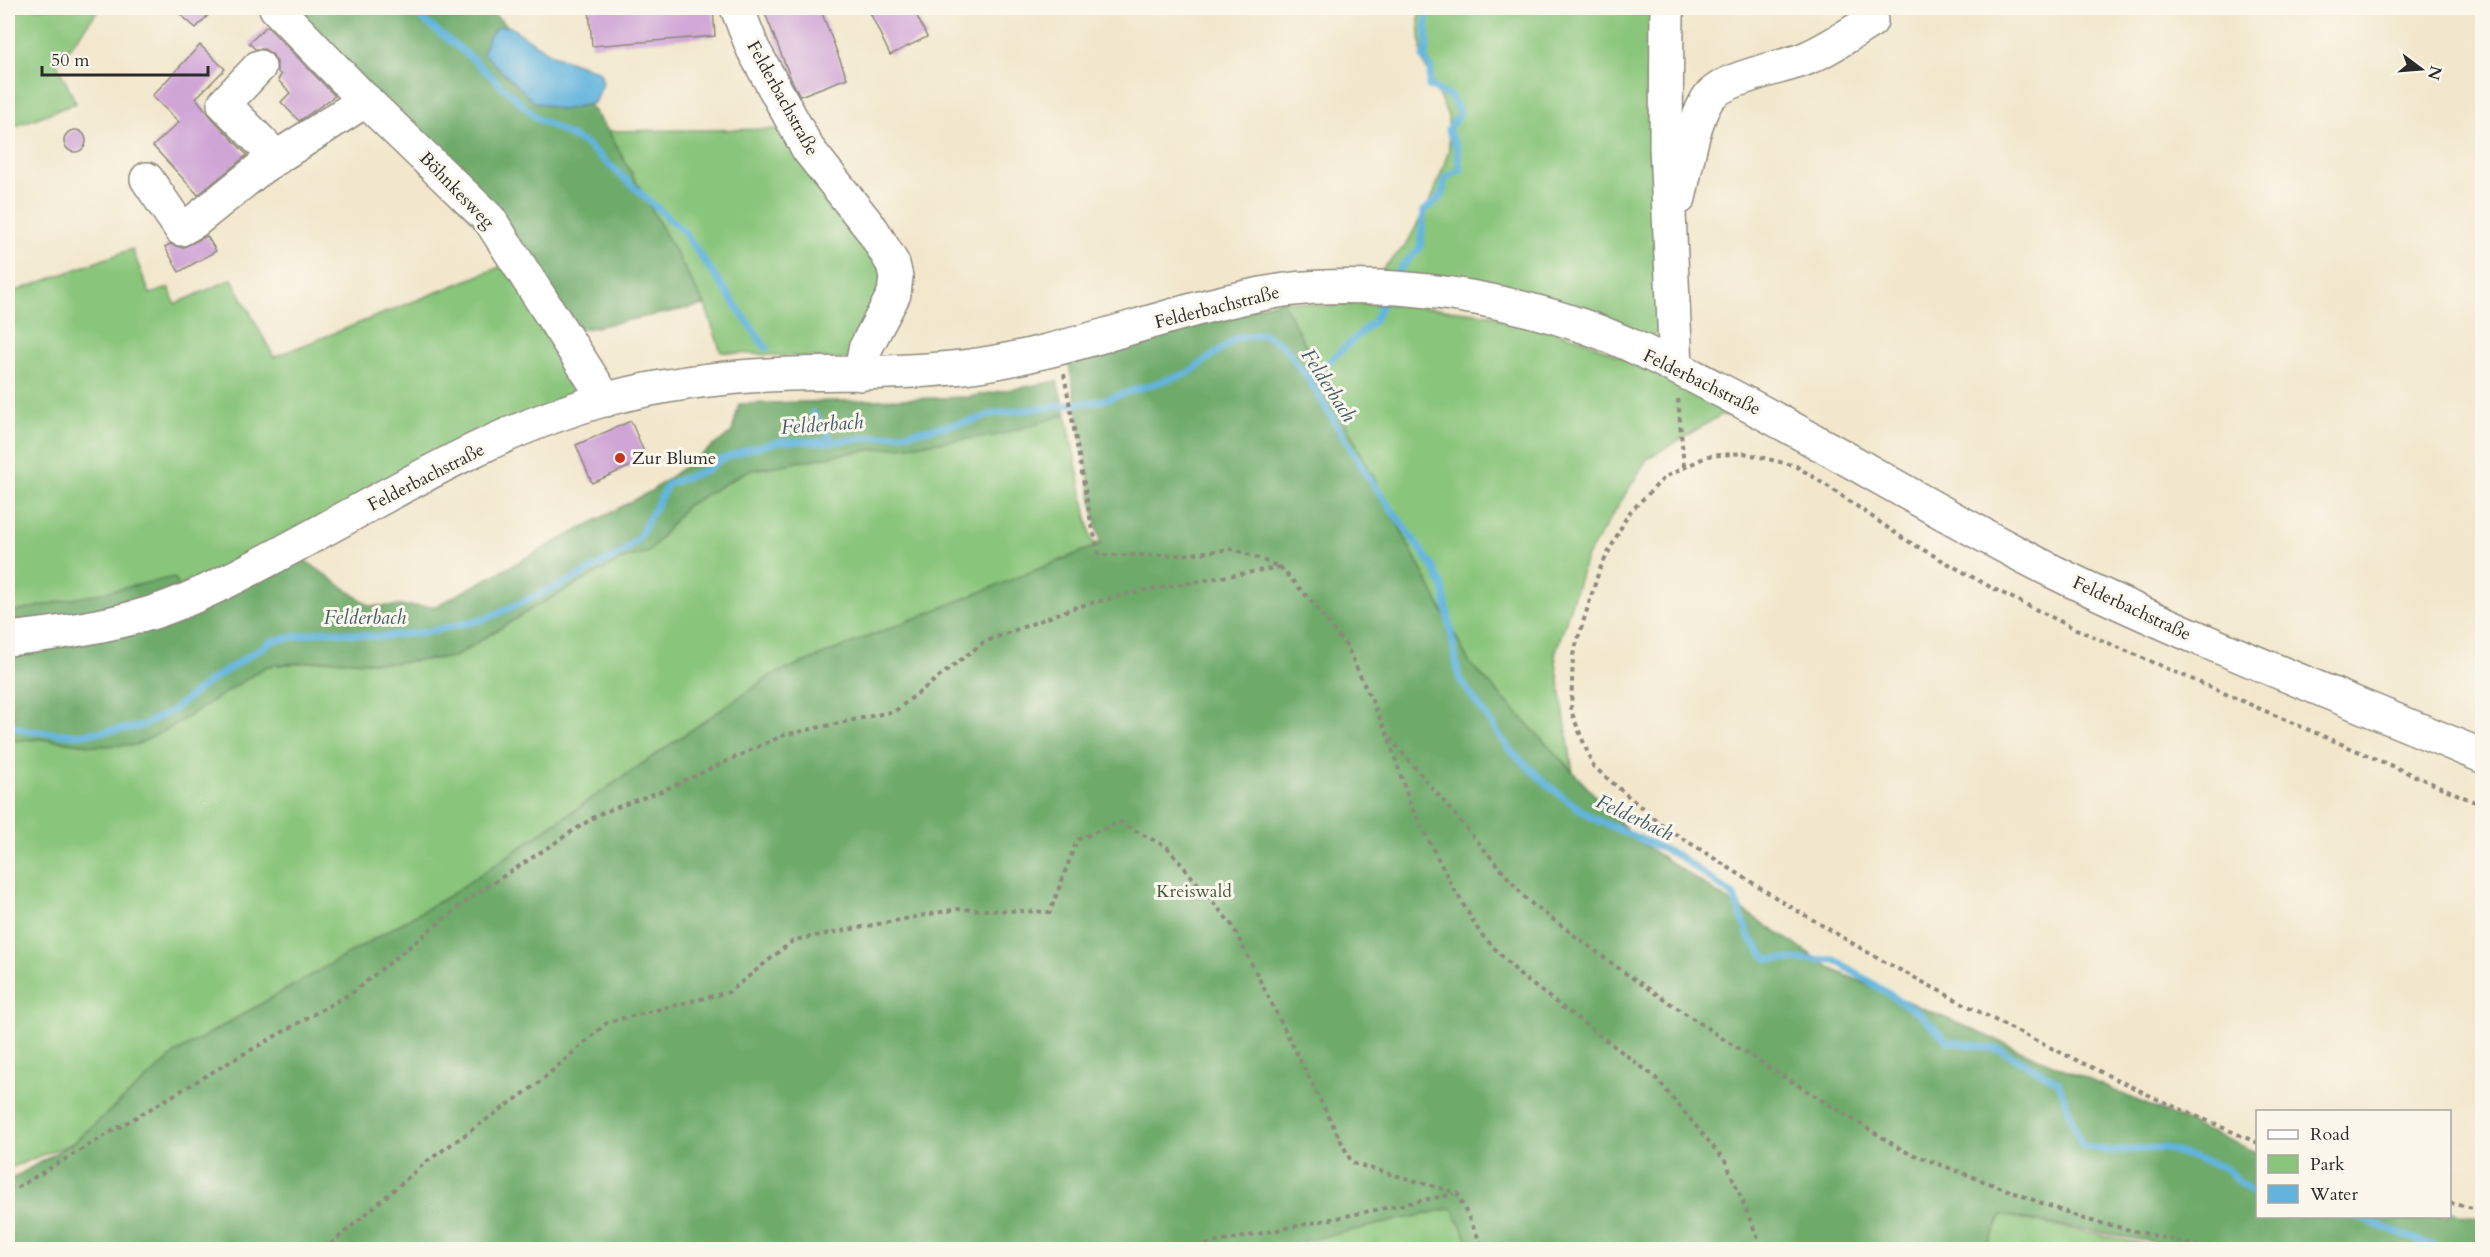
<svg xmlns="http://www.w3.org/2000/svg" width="2490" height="1257" font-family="Cardo,serif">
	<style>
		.green { fill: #89c57a; stroke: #5a7852; stroke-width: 1.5 }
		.forest { fill: #6eaa6a; stroke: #4c6a4a; stroke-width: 1.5 }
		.water { fill: #62b4dd; stroke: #467084; stroke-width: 1.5 }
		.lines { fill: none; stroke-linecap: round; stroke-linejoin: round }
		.stream { stroke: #62b4dd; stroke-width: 7 }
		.building { fill: #cfa5d6 }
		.minor-casing { stroke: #8e897c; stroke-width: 36 }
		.path { stroke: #8e897c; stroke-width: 4; stroke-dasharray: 4.5 4.5; stroke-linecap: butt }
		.minor { stroke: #fff; stroke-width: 33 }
		.poi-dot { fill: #c8321e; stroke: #fbf7ec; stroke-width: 2 }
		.labels { text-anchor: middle; stroke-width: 6; stroke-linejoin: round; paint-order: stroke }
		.street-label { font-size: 18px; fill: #2b2b2b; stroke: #fbf7ec }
		.poi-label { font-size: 18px; fill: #2b2b2b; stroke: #fbf7ec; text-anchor: start }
		.park-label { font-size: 18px; fill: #475943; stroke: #fbf7ec }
		.water-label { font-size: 20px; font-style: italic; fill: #3e5b69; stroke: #fbf7ec }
	</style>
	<rect width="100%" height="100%" fill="#fbf7ec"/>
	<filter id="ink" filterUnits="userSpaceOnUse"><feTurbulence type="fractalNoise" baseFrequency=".0167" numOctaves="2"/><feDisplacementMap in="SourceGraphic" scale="12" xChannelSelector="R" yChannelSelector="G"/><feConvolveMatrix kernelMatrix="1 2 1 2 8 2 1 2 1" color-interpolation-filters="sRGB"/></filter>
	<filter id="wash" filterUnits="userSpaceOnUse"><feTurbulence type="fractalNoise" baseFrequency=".008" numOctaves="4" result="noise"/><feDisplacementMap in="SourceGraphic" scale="24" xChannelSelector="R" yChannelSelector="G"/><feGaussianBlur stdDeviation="1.35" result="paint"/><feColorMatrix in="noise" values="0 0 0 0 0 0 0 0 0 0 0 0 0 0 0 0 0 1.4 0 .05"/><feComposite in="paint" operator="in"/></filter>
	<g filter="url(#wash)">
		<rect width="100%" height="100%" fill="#f2e7cc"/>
		<path class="green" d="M 8,8 L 100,8 L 57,64 L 76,103 L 8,129 Z
			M 1418,8 L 1658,8 L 1663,328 L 1651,338 L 1381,271 L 1406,245 L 1434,193 L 1449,150 L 1448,116 L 1422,59 Z
			M 788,129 L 888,270 L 849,360 L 721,352 L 705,305 L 608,131 Z
			M 132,249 L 150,294 L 169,288 L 175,304 L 232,279 L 274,357 L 505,265 L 585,390 L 182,592 L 174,578 L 8,613 L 8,280 L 13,292 Z
			M 1282,300 L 1326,306 L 1381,303 L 1486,314 L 1579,338 L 1765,424 L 1721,415 L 1647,459 L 1586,558 L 1555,655 L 1573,772 L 1469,662 Z
			M 1066,414 L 1092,542 L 1102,544 L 772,675 L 449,896 L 177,1052 L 73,1143 L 8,1169 L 8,741 L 41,739 L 99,746 L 224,692 L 267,666 L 331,660 L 391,663 L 454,657 L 533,608 L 625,557 L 649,552 L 686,506 L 747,471 L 855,452 L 999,435 Z
			M 1452,1208 L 1473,1249 L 1264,1250 Z
			M 2002,1215 L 2167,1249 L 1986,1250 Z"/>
		<path class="forest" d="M 289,8 L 486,8 L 570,78 L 608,131 L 705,305 L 570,332 Z
			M 1282,300 L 1469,662 L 1638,841 L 1834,970 L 2257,1152 L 2258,1216 L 2450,1216 L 2450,1212 L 2482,1219 L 2482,1249 L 2191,1249 L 2002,1215 L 1986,1249 L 1473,1250 L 1452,1208 L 1264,1250 L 8,1250 L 8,1181 L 73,1143 L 177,1052 L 449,896 L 772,675 L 1101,544 L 1097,529 L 1068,358 Z
			M 1057,381 L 1066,414 L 999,435 L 855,452 L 747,471 L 686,506 L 649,552 L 625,558 L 533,608 L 454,657 L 391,663 L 331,660 L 267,666 L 170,728 L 136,745 L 99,746 L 41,739 L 8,741 L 8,654 L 303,559 L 370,606 L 436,606 L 651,491 L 732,432 L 739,404 L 968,397 Z
			M 174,577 L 182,592 L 8,630 L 8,613 Z"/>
		<path class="water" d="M 509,26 L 552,55 L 600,72 L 603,84 L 594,103 L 563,110 L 534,102 L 483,53 L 488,38 L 497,27 Z"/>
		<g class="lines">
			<path class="stream" d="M 408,8 L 468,55 L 538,119 L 586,144 L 683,231 L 766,348
				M 1395,278 L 1402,266 L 1420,248 L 1424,211 L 1442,196 L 1445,178 L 1460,170 L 1457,147 L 1448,130 L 1460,113 L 1451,97 L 1429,86 L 1431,68 L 1423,57 L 1427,50 L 1426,8
				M 1309,380 L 1374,321 L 1386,296
				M 813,413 L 833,442
				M 8,724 L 26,731 L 76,735 L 139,727 L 170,712 L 207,683 L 272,641 L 326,631 L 380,637 L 427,632 L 485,619 L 567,582 L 622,553 L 638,539 L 668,484 L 704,471 L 720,460 L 749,449 L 782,441 L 833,442 L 909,433 L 972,421 L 993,414 L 1100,401 L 1188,373 L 1237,338 L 1263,334 L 1283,345 L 1309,380 L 1367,475 L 1433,567 L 1443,587 L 1459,678 L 1509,749 L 1550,787 L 1592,818 L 1679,856 L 1734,896 L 1749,937 L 1767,959 L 1835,960 L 1920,1014 L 1947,1041 L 2001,1050 L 2058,1082 L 2082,1146 L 2110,1151 L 2164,1148 L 2225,1168 L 2258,1198
				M 2354,1216 L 2444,1250"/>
		</g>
		<g id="blocks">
			<path class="building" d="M 173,8 L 215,8 L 196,28 Z
				M 610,8 L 713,8 L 715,36 L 592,46 L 589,9 Z
				M 763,8 L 820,8 L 847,78 L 800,96 L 791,79 Z
				M 868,8 L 913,8 L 927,37 L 890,55 Z
				M 267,26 L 335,96 L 299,121 L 281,102 L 290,93 L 278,80 L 281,75 L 277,71 L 277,62 L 272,54 L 264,49 L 255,49 L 249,43 Z
				M 200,45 L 225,69 L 196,98 L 211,117 L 247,155 L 198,195 L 153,146 L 179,122 L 152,96 Z
				M64 141a11 11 0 1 1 22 0a11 11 0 1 1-22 0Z
				M 207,236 L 216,251 L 179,272 L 165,247 L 170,244 L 182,248 Z
				M 631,421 L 647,459 L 592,483 L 576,445 Z"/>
		</g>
	</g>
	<g filter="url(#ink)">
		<use href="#blocks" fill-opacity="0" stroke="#8e897c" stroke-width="1.5"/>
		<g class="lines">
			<defs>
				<path id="minor" d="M 276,8 L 361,96 L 490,220 L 606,400
					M 737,8 L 753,49 L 808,149 L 873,231 L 893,264 L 896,277 L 894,294 L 865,349 L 861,374
					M 1667,8 L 1666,147 L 1676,367
					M 259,67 L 224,104 L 277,158
					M 147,179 L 181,229 L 195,221 L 262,167 L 366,100
					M 1679,198 C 1686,169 1692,125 1707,100 C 1720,77 1785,68 1807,58 C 1829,49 1851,33 1871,21 L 1868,8
					M 8,639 C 55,634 104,627 151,613 C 193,600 244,573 283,552 C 388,496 491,431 607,399 C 665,384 730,376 790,374 C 848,373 905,373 963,367 C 1073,354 1176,306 1285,290 C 1314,286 1348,286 1378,287 C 1448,290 1519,304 1586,327 C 1631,343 1675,367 1718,389 C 1832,447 1941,516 2056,573 C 2195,641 2340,696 2482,756"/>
			</defs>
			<use href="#minor" class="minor-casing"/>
			<path class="path" d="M 1064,374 L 1090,517 L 1099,555 L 1180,555 L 1234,549 L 1280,567 L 1313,603 L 1347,647 L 1388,736 L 1410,804 L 1450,882 L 1480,933 L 1521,976 L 1655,1077 L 1726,1162 L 1763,1250
				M 1678,399 L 1684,467
				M 1390,738 L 1527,900 L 1625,973 L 1728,1042 L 1904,1151 L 2084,1219 L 2215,1250
				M 2258,1143 L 2157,1099 L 2010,1028 L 1879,959 L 1786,904 L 1663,826 L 1593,766 L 1571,711 L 1573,655 L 1599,571 L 1628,514 L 1665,477 L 1708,456 L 1744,453 L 1796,466 L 1832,489 L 1904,539 L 1994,589 L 2076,629 L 2482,805
				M 8,1188 L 18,1187 L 221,1067 L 353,992 L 470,898 L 599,814 L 664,790 L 784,735 L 895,711 L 984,642 L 1076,607 L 1136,592 L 1280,567
				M 2450,1203 L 2482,1210
				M 324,1250 L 426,1162 L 536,1085 L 608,1022 L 729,992 L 794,940 L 957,909 L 1050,912 L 1077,840 L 1119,822 L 1167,847 L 1232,925 L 1352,1163 L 1457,1193 L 1484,1250
				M 1179,1250 L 1454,1194"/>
			<use href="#minor" class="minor"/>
		</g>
	</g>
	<circle class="poi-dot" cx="620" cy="458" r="6"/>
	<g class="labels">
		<g class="street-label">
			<text transform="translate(783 98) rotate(61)" y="6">Felderbachstraße</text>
			<text transform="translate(457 190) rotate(46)" y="6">Böhnkesweg</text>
			<text transform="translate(1217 307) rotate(-14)" y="6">Felderbachstraße</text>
			<text transform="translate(1702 382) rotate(26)" y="6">Felderbachstraße</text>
			<text transform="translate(426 477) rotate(-27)" y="6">Felderbachstraße</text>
			<text transform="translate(2132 608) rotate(25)" y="6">Felderbachstraße</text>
		</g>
		<g class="poi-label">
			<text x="632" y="464">Zur Blume</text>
		</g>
		<g class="park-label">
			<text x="1194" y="897">Kreiswald</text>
		</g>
		<g class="water-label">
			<text transform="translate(1329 385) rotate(57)" y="7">Felderbach</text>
			<text transform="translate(822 424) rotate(-4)" y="7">Felderbach</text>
			<text x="365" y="624">Felderbach</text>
			<text transform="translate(1635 817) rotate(25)" y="7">Felderbach</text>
		</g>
	</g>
	<rect width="2490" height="1257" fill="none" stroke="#fbf7ec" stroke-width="30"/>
	<rect x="2256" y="1110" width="195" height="108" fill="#fbf7ec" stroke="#a8a59f" stroke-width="1.5"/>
	<rect x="2268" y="1130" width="30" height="9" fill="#ffffff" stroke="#a8a59f" stroke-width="1.5"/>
	<text x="2310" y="1140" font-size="18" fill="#2b2b2b">Road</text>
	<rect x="2268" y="1155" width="30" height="18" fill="#89c57a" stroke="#a8a59f" stroke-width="1.5"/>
	<text x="2310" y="1170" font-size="18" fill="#2b2b2b">Park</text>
	<rect x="2268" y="1185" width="30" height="18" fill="#62b4dd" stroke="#a8a59f" stroke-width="1.5"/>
	<text x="2310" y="1200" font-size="18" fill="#2b2b2b">Water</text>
	<g transform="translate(2421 69) rotate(106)" stroke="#fbf7ec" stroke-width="4.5" paint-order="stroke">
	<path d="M0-4.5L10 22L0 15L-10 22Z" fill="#2b2b2b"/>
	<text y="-9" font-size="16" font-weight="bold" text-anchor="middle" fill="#2b2b2b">N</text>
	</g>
	<path d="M42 66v9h166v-9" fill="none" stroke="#2b2b2b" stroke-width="3"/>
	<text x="51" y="66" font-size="18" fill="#2b2b2b" stroke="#fbf7ec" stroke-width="4.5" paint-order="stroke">50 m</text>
</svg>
